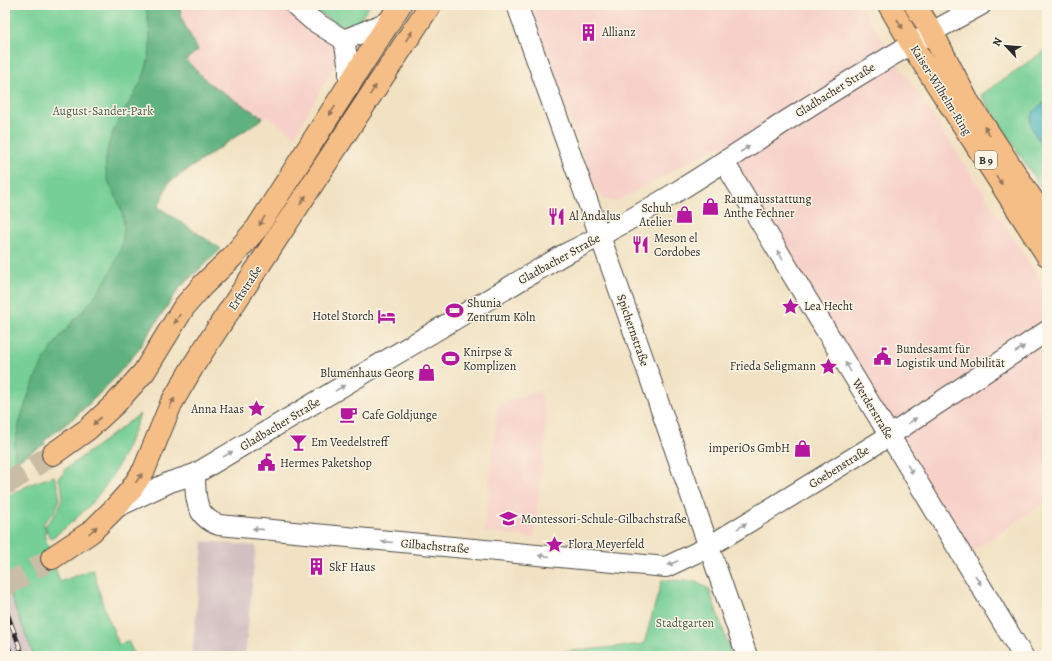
<svg xmlns="http://www.w3.org/2000/svg" width="1052" height="661" font-family="Alegreya,serif">
	<style>
		.built { fill: #f7d1c9 }
		.industrial { fill: #d2bfc1 }
		.green { fill: #74cf96; stroke: #507d60 }
		.forest { fill: #5fb27f; stroke: #456e55 }
		.water { fill: #41afbd; stroke: #366d74 }
		.lines { fill: none; stroke-linecap: round; stroke-linejoin: round }
		.major-tunnel { stroke: #c9bda5; stroke-width: 22; stroke-dasharray: 22 11; stroke-linecap: butt }
		.minor-casing { stroke: #494642; stroke-width: 22 }
		.major-casing { stroke: #494642; stroke-width: 24 }
		.minor { stroke: #fff; stroke-width: 20 }
		.major { stroke: #f6be87; stroke-width: 22 }
		.rail-casing { stroke: #2b2b2b; stroke-width: 4.5 }
		.rail { stroke: #fcf5e5; stroke-width: 3; stroke-dasharray: 9; stroke-linecap: butt }
		.oneway { fill: #907459 }
		.oneway2 { fill: #a0a0a0 }
		.labels { text-anchor: middle; stroke-width: 3; stroke-linejoin: round; paint-order: stroke }
		.shield { fill: #fcf5e5; stroke: #6a6863; stroke-width: 1 }
		.shield-label { font-size: 11px; font-weight: bold; fill: #2b2b2b }
		.poi-label { font-size: 12px; fill: #2b2b2b; stroke: #fcf5e5; text-anchor: start }
		.street-label { font-size: 12px; fill: #2b2b2b; stroke: #fcf5e5 }
		.park-label { font-size: 12px; fill: #415c4b; stroke: #fcf5e5 }
	</style>
	<rect width="100%" height="100%" fill="#fcf5e5"/>
	<filter id="ink" filterUnits="userSpaceOnUse"><feTurbulence type="fractalNoise" baseFrequency=".025" numOctaves="2"/><feDisplacementMap in="SourceGraphic" scale="8" xChannelSelector="R" yChannelSelector="G"/><feConvolveMatrix kernelMatrix="1 2 1 2 8 2 1 2 1" color-interpolation-filters="sRGB"/></filter>
	<filter id="wash" filterUnits="userSpaceOnUse"><feTurbulence type="fractalNoise" baseFrequency=".012" numOctaves="4" result="noise"/><feDisplacementMap in="SourceGraphic" scale="16" xChannelSelector="R" yChannelSelector="G"/><feGaussianBlur stdDeviation="0.9" result="paint"/><feColorMatrix in="noise" values="0 0 0 0 0 0 0 0 0 0 0 0 0 0 0 0 0 1.4 0 .05"/><feComposite in="paint" operator="in"/></filter>
	<g filter="url(#wash)">
		<rect width="100%" height="100%" fill="#f1e2c3"/>
		<path class="built" d="M 179,5 L 370,5 L 358,22 L 295,136 L 269,117 L 263,118 L 210,84 L 189,64 L 186,60 L 192,42 L 183,22 Z
			M 528,5 L 860,5 L 1047,290 L 1047,501 L 967,555 L 721,144 L 616,202 L 603,199 L 596,189 Z
			M 539,391 L 546,413 L 546,427 L 534,538 L 484,532 L 498,405 Z"/>
		<path class="industrial" d="M 203,541 L 256,546 L 245,656 L 192,656 Z
			M 5,576 L 15,608 L 34,656 L 5,656 Z"/>
		<path class="green" d="M 5,5 L 179,5 L 183,22 L 198,50 L 186,60 L 210,84 L 263,118 L 168,183 L 158,207 L 221,249 L 180,287 L 135,354 L 101,392 L 76,416 L 5,470 Z
			M 310,5 L 370,5 L 358,22 L 341,26 L 316,11 Z
			M 1047,49 L 1047,197 L 981,95 Z
			M 140,414 C 121,469 99,505 50,539 L 45,525 C 59,513 68,496 58,478 L 64,473 L 63,471 Z
			M 54,476 C 63,497 60,509 43,523 L 46,532 L 44,534 L 60,582 L 93,569 L 103,605 L 119,645 L 128,641 L 135,656 L 34,656 L 15,608 L 5,576 L 5,497 L 31,484 Z
			M 662,580 L 694,581 L 709,589 L 732,656 L 523,656 L 644,644 Z"/>
		<path class="forest" d="M 145,5 L 179,5 L 183,22 L 198,50 L 186,60 L 210,84 L 263,118 L 168,183 L 158,207 L 221,249 L 180,287 L 135,354 L 111,382 L 76,416 L 44,441 L 45,444 L 16,461 C 12,449 17,437 19,425 C 28,393 39,364 59,338 C 73,320 90,305 102,286 C 116,266 130,234 121,209 C 113,186 102,181 107,152 C 110,132 121,117 131,100 C 152,67 154,43 145,5 Z"/>
		<path class="water" d="M 1044,103 L 1047,103 L 1047,152 C 1035,134 1018,118 1044,103 Z"/>
	</g>
	<g filter="url(#ink)">
		<g class="lines">
			<path class="major-tunnel" d="M 5,485 L 53,454
				M 5,586 L 52,558"/>
			<defs>
				<path id="minor" d="M 295,5 L 312,20 L 344,40 L 349,68 L 349,86
					M 517,5 L 614,275 L 747,656
					M 344,40 L 390,21
					M 724,162 L 1023,656
					M 195,474 C 195,497 195,517 219,525 L 666,567 L 708,547 L 889,436 L 1047,331
					M 115,508 L 170,482 L 195,474 L 563,255 C 641,217 714,169 786,121 C 850,80 914,41 981,5"/>
				<path id="major" d="M 889,5 L 918,55 L 1047,255
					M 915,5 L 932,32 L 967,100 L 1047,222
					M 53,454 L 88,429 L 116,403 L 144,372 L 184,307 L 203,285 L 232,257 L 257,228 L 400,5
					M 52,558 L 91,532 L 115,508 L 130,491 L 144,470 L 171,404 L 195,363 L 430,5"/>
			</defs>
			<use href="#minor" class="minor-casing"/>
			<use href="#major" class="major-casing"/>
			<use href="#minor" class="minor"/>
			<use href="#major" class="major"/>
			<defs>
				<path id="rail" d="M 5,607 L 23,656
					M 5,638 L 12,656"/>
			</defs>
			<use href="#rail" class="rail-casing"/>
			<use href="#rail" class="rail"/>
		</g>
		<defs><path id="oneway-solid" d="M-6-.8H1V-3.2L6.5 0L1 3.2V.8H-6Z"/></defs>
		<g class="oneway">
			<use href="#oneway-solid" transform="translate(900 24) rotate(59)"/>
			<use href="#oneway-solid" transform="translate(409 36) rotate(-56)"/>
			<use href="#oneway-solid" transform="translate(373 90) rotate(-58)"/>
			<use href="#oneway-solid" transform="translate(332 111) rotate(124)"/>
			<use href="#oneway-solid" transform="translate(987 131) rotate(-123)"/>
			<use href="#oneway-solid" transform="translate(999 180) rotate(57)"/>
			<use href="#oneway-solid" transform="translate(303 200) rotate(-57)"/>
			<use href="#oneway-solid" transform="translate(262 221) rotate(122)"/>
			<use href="#oneway-solid" transform="translate(177 319) rotate(123)"/>
			<use href="#oneway-solid" transform="translate(172 403) rotate(-63)"/>
			<use href="#oneway-solid" transform="translate(97 421) rotate(137)"/>
			<use href="#oneway-solid" transform="translate(139 478) rotate(-55)"/>
			<use href="#oneway-solid" transform="translate(93 530) rotate(-42)"/>
		</g>
		<g class="oneway2">
			<use href="#oneway-solid" transform="translate(745 149) rotate(-33)"/>
			<use href="#oneway-solid" transform="translate(780 255) rotate(-121)"/>
			<use href="#oneway-solid" transform="translate(1020 349) rotate(-33)"/>
			<use href="#oneway-solid" transform="translate(848 367) rotate(-121)"/>
			<use href="#oneway-solid" transform="translate(340 388) rotate(-31)"/>
			<use href="#oneway-solid" transform="translate(912 421) rotate(-34)"/>
			<use href="#oneway-solid" transform="translate(228 454) rotate(-31)"/>
			<use href="#oneway-solid" transform="translate(910 469) rotate(58)"/>
			<use href="#oneway-solid" transform="translate(742 526) rotate(-32)"/>
			<use href="#oneway-solid" transform="translate(258 529) rotate(-174)"/>
			<use href="#oneway-solid" transform="translate(387 542) rotate(-175)"/>
			<use href="#oneway-solid" transform="translate(544 556) rotate(-175)"/>
			<use href="#oneway-solid" transform="translate(673 563) rotate(155)"/>
			<use href="#oneway-solid" transform="translate(978 580) rotate(59)"/>
		</g>
	</g>
	<defs>
		<symbol id="building-bare" viewBox="-9 -9 18 18"><path d="M-4-6H4V6H1V3H-1V6H-4ZM-2.5-4.3h1.7v1.8h-1.7ZM.8-4.3h1.7v1.8H.8ZM-2.5-1h1.7V.8h-1.7ZM.8-1h1.7V.8H.8Z" fill="#b5179e" stroke="#fcf5e5" stroke-width="2.5" paint-order="stroke"/></symbol>
		<symbol id="shop-bare" viewBox="-9 -9 18 18"><path d="M-5-2.5h2.3a2.7 3.5 0 0 1 5.4 0H5L5.5 6h-11ZM-1.5-2.5h3a1.5 2.3 0 0 0-3 0Z" fill="#b5179e" stroke="#fcf5e5" stroke-width="2.5" paint-order="stroke"/></symbol>
		<symbol id="restaurant-bare" viewBox="-9 -9 18 18"><path d="M-5-6h1v4h1v-4h1v4h1v-4h1v5L-1.5 .5V6h-2V.5L-5-1ZM5-6V6H3V1.5H1.5Q1.5-4 5-6Z" fill="#b5179e" stroke="#fcf5e5" stroke-width="2.5" paint-order="stroke"/></symbol>
		<symbol id="sight-bare" viewBox="-9 -9 18 18"><path d="M0-6L1.8-2.2L6-1.7L2.9 1.2L3.7 5.4L0 3.3L-3.7 5.4L-2.9 1.2L-6-1.7L-1.8-2.2Z" fill="#b5179e" stroke="#fcf5e5" stroke-width="2.5" paint-order="stroke"/></symbol>
		<symbol id="stadium-bare" viewBox="-9 -9 18 18"><path d="M0-5a6.5 5 0 1 0 0 10a6.5 5 0 1 0 0-10ZM-3.5-1.8h7v3.6h-7Z" fill="#b5179e" stroke="#fcf5e5" stroke-width="2.5" paint-order="stroke"/></symbol>
		<symbol id="hotel-bare" viewBox="-9 -9 18 18"><path d="M-6-4.5h1.5V1H6V5H4.5V3h-9V5H-6ZM-4 0a1.8 1.8 0 1 1 3.6 0ZM.5 0V-2.5h3Q6-2.5 6 0Z" fill="#b5179e" stroke="#fcf5e5" stroke-width="2.5" paint-order="stroke"/></symbol>
		<symbol id="civic-bare" viewBox="-9 -9 18 18"><path d="M-.6-6.5H3V-4.5H.6V-3L4-1V1h2V6H-6V1h2V-1L-.6-3ZM-1.2 2.5V6h2.4V2.5Z" fill="#b5179e" stroke="#fcf5e5" stroke-width="2.5" paint-order="stroke"/></symbol>
		<symbol id="cafe-bare" viewBox="-9 -9 18 18"><path d="M-5.5-4.5H6V0H3Q3 3.5 0 3.5H-2.5Q-5.5 3.5-5.5 0ZM3-3.2v2h1.7v-2ZM-6 4.5H4V6H-6Z" fill="#b5179e" stroke="#fcf5e5" stroke-width="2.5" paint-order="stroke"/></symbol>
		<symbol id="bar-bare" viewBox="-9 -9 18 18"><path d="M-6-5H6L.8 .8V4.5H3.5V6h-7V4.5H-.8V.8Z" fill="#b5179e" stroke="#fcf5e5" stroke-width="2.5" paint-order="stroke"/></symbol>
		<symbol id="school-bare" viewBox="-9 -9 18 18"><path d="M0-5L7-2L0 1L-7-2ZM-4 1L0 2.5L4 1V4Q0 6-4 4Z" fill="#b5179e" stroke="#fcf5e5" stroke-width="2.5" paint-order="stroke"/></symbol>
	</defs>
	<g fill-rule="evenodd">
		<use href="#building-bare" x="576" y="20" width="25" height="25"/>
		<use href="#shop-bare" x="698" y="194" width="25" height="25"/>
		<use href="#shop-bare" x="672" y="202" width="25" height="25"/>
		<use href="#restaurant-bare" x="544" y="204" width="25" height="25"/>
		<use href="#restaurant-bare" x="628" y="232" width="25" height="25"/>
		<use href="#sight-bare" x="778" y="294" width="25" height="25"/>
		<use href="#stadium-bare" x="442" y="298" width="25" height="25"/>
		<use href="#hotel-bare" x="374" y="304" width="25" height="25"/>
		<use href="#civic-bare" x="870" y="344" width="25" height="25"/>
		<use href="#stadium-bare" x="438" y="346" width="25" height="25"/>
		<use href="#sight-bare" x="816" y="354" width="25" height="25"/>
		<use href="#shop-bare" x="414" y="360" width="25" height="25"/>
		<use href="#sight-bare" x="244" y="396" width="25" height="25"/>
		<use href="#cafe-bare" x="336" y="402" width="25" height="25"/>
		<use href="#bar-bare" x="286" y="430" width="25" height="25"/>
		<use href="#shop-bare" x="790" y="436" width="25" height="25"/>
		<use href="#civic-bare" x="254" y="450" width="25" height="25"/>
		<use href="#school-bare" x="496" y="506" width="25" height="25"/>
		<use href="#sight-bare" x="542" y="532" width="25" height="25"/>
		<use href="#building-bare" x="304" y="554" width="25" height="25"/>
	</g>
	<g class="labels">
		<rect class="shield" x="975" y="151" width="22" height="18" rx="3"/>
		<g class="shield-label">
			<text x="986" y="164">B 9</text>
		</g>
		<g class="poi-label">
			<text x="602" y="36">Allianz</text>
			<text x="724" y="203">Raumausstattung<tspan x="724" dy="14">Anthe Fechner</tspan></text>
			<text x="672" y="212" text-anchor="end">Schuh<tspan x="672" dy="14">Atelier</tspan></text>
			<text x="569" y="220">Al Andalus</text>
			<text x="654" y="242">Meson el<tspan x="654" dy="14">Cordobes</tspan></text>
			<text x="467" y="307">Shunia<tspan x="467" dy="14">Zentrum Köln</tspan></text>
			<text x="804" y="310">Lea Hecht</text>
			<text x="374" y="320" text-anchor="end">Hotel Storch</text>
			<text x="896" y="353">Bundesamt für<tspan x="896" dy="14">Logistik und Mobilität</tspan></text>
			<text x="463" y="356">Knirpse &amp;<tspan x="463" dy="14">Komplizen</tspan></text>
			<text x="816" y="370" text-anchor="end">Frieda Seligmann</text>
			<text x="414" y="377" text-anchor="end">Blumenhaus Georg</text>
			<text x="244" y="413" text-anchor="end">Anna Haas</text>
			<text x="362" y="419">Cafe Goldjunge</text>
			<text x="311" y="446">Em Veedelstreff</text>
			<text x="790" y="452" text-anchor="end">imperiOs GmbH</text>
			<text x="280" y="467">Hermes Paketshop</text>
			<text x="521" y="523">Montessori-Schule-Gilbachstraße</text>
			<text x="568" y="548">Flora Meyerfeld</text>
			<text x="329" y="571">SkF Haus</text>
		</g>
		<g class="street-label">
			<text transform="translate(835 90) rotate(-32)" y="4">Gladbacher Straße</text>
			<text transform="translate(941 90) rotate(58)" y="4">Kaiser-Wilhelm-Ring</text>
			<text transform="translate(559 259) rotate(-29)" y="4">Gladbacher Straße</text>
			<text transform="translate(245 288) rotate(-57)" y="4">Erftstraße</text>
			<text transform="translate(633 330) rotate(71)" y="4">Spichernstraße</text>
			<text transform="translate(873 409) rotate(59)" y="4">Werderstraße</text>
			<text transform="translate(280 424) rotate(-31)" y="4">Gladbacher Straße</text>
			<text transform="translate(839 467) rotate(-32)" y="4">Goebenstraße</text>
			<text transform="translate(435 546) rotate(5)" y="4">Gilbachstraße</text>
		</g>
		<g class="park-label">
			<text x="103" y="115">August-Sander-Park</text>
			<text x="685" y="627">Stadtgarten</text>
		</g>
	</g>
	<rect width="1052" height="661" fill="none" stroke="#fcf5e5" stroke-width="20"/>
	<g transform="translate(1006 46) rotate(296)" stroke="#fcf5e5" stroke-width="3" paint-order="stroke">
	<path d="M0-3L7 15L0 10L-7 15Z" fill="#2b2b2b"/>
	<text y="-6" font-size="11" font-weight="bold" text-anchor="middle" fill="#2b2b2b">N</text>
	</g>
</svg>
